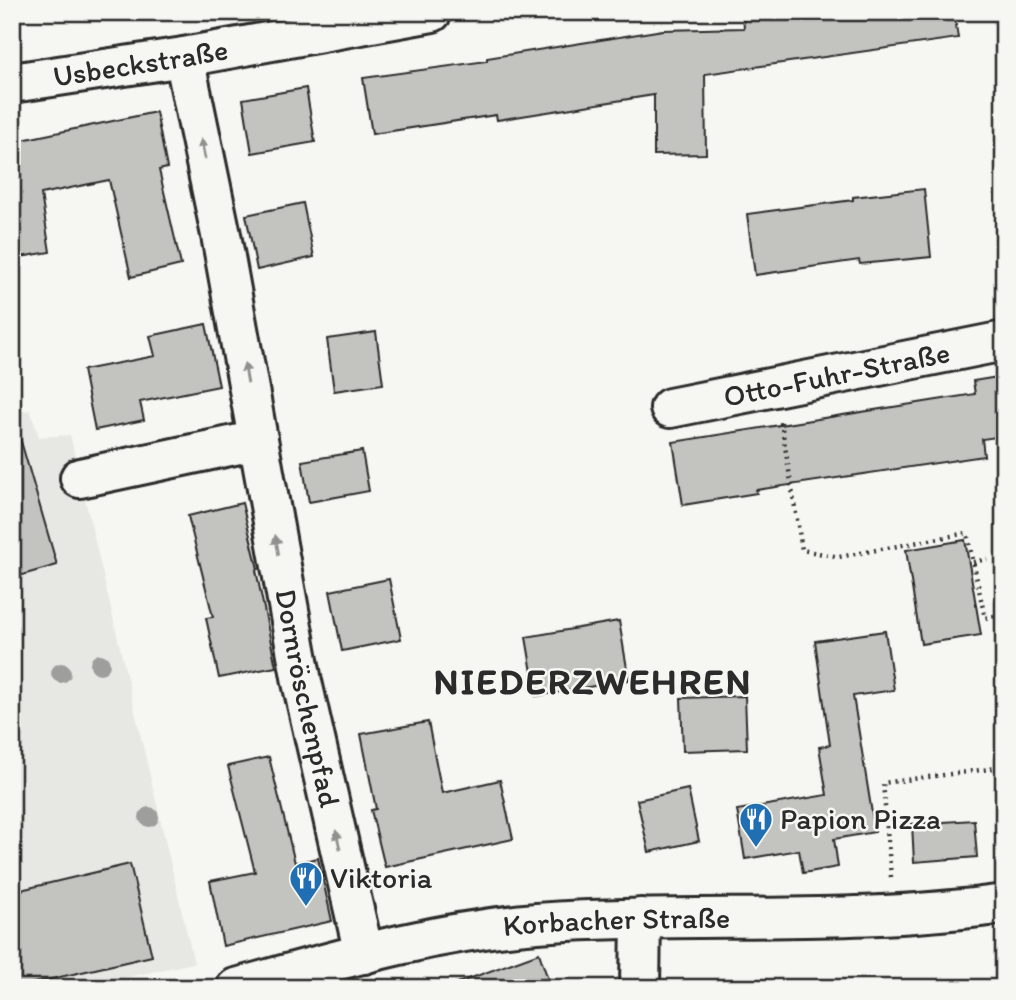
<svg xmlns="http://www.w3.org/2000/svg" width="1016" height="1000" font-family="Itim,sans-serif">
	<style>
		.built { fill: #e7e7e3 }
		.building { fill: #c3c3c0; stroke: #2b2b2b; stroke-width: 2 }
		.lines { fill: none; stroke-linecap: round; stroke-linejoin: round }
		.minor-casing { stroke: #2b2b2b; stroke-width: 44 }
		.path { stroke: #2b2b2b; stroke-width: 4.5; stroke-dasharray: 2 5; stroke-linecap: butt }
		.minor { stroke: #f6f6f2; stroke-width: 38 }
		.tree { fill: #9e9e9c }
		.oneway { fill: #90908e }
		.labels { text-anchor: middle; stroke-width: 5; stroke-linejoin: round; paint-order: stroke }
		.street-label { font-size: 30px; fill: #2b2b2b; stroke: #f6f6f2 }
		.poi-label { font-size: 30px; fill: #2b2b2b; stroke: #f6f6f2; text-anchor: start }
		.district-label { font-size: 37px; font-weight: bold; letter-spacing: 2px; fill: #2b2b2b; stroke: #f6f6f2 }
	</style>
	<rect width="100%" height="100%" fill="#f6f6f2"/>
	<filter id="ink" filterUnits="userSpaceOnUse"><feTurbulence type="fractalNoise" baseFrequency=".0143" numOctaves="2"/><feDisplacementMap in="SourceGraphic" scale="14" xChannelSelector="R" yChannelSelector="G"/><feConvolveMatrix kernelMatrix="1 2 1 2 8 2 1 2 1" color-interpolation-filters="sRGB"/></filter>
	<g filter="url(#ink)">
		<path class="built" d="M 30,410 L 39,437 L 70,435 L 194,963 L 75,988 L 12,988 L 12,413 Z"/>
		<path class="building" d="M 762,12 L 954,12 L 958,38 L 705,74 L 706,154 L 654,155 L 654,95 L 497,120 L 496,115 L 372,134 L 363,78 L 487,61 L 487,58 L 663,30 L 744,28 L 743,15 Z
			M 306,88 L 315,142 L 252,153 L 243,99 Z
			M 156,112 L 167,168 L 159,170 L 181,265 L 131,277 L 109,180 L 41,194 L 50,252 L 20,257 L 12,207 L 12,142 Z
			M 924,189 L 931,257 L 860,264 L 859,260 L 755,275 L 747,214 L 853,200 L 853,197 Z
			M 303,203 L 314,257 L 257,270 L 246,215 Z
			M 206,324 L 219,386 L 140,402 L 144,420 L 95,430 L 83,370 L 155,356 L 150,336 Z
			M 376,332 L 383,384 L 334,391 L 327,339 Z
			M 1004,376 L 1004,436 L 982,439 L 984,456 L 756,490 L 757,493 L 683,505 L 673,442 L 975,394 L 973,381 Z
			M 20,438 L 57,565 L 12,578 L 12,440 Z
			M 362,451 L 369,491 L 309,502 L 302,461 Z
			M 242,503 L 258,569 L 256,570 L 276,667 L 219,678 L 206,618 L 213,617 L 188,516 Z
			M 965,540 L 981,635 L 921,644 L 906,550 Z
			M 389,579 L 401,639 L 342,651 L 330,591 Z
			M 619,621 L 629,680 L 536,696 L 526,637 Z
			M 885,631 L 894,690 L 853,696 L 875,832 L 834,839 L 838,867 L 803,873 L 799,850 L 745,859 L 737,810 L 827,795 L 819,747 L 830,745 L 815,641 Z
			M 745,696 L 747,749 L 683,751 L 681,698 Z
			M 428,722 L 442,793 L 500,780 L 513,839 L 385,867 L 371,810 L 376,809 L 361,734 Z
			M 269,757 L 295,863 L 318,858 L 332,921 L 223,946 L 210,881 L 255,872 L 228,766 Z
			M 688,789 L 699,841 L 649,852 L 637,800 Z
			M 974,820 L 977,857 L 914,862 L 912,824 Z
			M 130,864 L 152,956 L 12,988 L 12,892 Z
			M 539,953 L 551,988 L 452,988 L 452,985 Z"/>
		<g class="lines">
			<defs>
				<g id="minor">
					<path id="s1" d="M 184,57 L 221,235 L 302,682 L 364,954"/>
					<path id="s2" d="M 12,83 L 184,57 L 432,12"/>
					<path id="s3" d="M 670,408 L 1004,341"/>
					<path d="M 80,478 L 258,440"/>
					<path id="s4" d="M 236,988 C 334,961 434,931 537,923 C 692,912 849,926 1004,904"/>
					<path d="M 640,988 L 641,918"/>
				</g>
			</defs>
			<use href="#minor" class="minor-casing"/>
			<path class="path" d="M 781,422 L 802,550 L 839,557 L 967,533 L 985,618 L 1004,614
				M 973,562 L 987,559
				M 891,877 L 883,783 L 1004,767"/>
			<use href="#minor" class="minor"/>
		</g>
		<g class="tree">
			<circle cx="100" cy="664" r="10"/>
			<circle cx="61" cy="673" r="10"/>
			<circle cx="149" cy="817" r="10"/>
		</g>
		<defs><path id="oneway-solid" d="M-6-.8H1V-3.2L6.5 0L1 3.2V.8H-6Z" transform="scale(1.75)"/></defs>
		<g class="oneway">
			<use href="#oneway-solid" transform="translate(203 149) rotate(-102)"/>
			<use href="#oneway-solid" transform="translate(246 373) rotate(-100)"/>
			<use href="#oneway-solid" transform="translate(277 545) rotate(-100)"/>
			<use href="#oneway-solid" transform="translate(338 840) rotate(-103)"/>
		</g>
	</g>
	<defs>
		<symbol id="restaurant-pin" viewBox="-11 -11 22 30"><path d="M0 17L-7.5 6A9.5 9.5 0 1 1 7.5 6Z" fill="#1f6fb2" stroke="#f6f6f2"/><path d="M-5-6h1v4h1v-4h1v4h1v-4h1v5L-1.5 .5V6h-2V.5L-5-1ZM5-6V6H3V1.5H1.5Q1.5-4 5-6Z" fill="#fff"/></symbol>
	</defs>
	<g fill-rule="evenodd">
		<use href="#restaurant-pin" x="737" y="800" width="38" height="52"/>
		<use href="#restaurant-pin" x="287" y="859" width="38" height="52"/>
	</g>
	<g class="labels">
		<g class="street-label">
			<text dy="10" stroke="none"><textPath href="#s2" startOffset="130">Usbeckstraße</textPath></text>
			<text dy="10" stroke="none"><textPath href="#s3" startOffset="170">Otto-Fuhr-Straße</textPath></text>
			<text dy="10" stroke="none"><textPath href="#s1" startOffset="653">Dornröschenpfad</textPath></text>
			<text dy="10" stroke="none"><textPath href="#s4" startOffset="388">Korbacher Straße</textPath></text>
		</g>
		<g class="poi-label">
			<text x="780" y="829">Papion Pizza</text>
			<text x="330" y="888">Viktoria</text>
		</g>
		<g class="district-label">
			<text x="593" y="694">NIEDERZWEHREN</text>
		</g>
	</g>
	<rect width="1016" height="1000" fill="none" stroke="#f6f6f2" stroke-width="42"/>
	<rect x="21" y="21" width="974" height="958" fill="none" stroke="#2b2b2b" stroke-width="2.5" filter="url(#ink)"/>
</svg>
